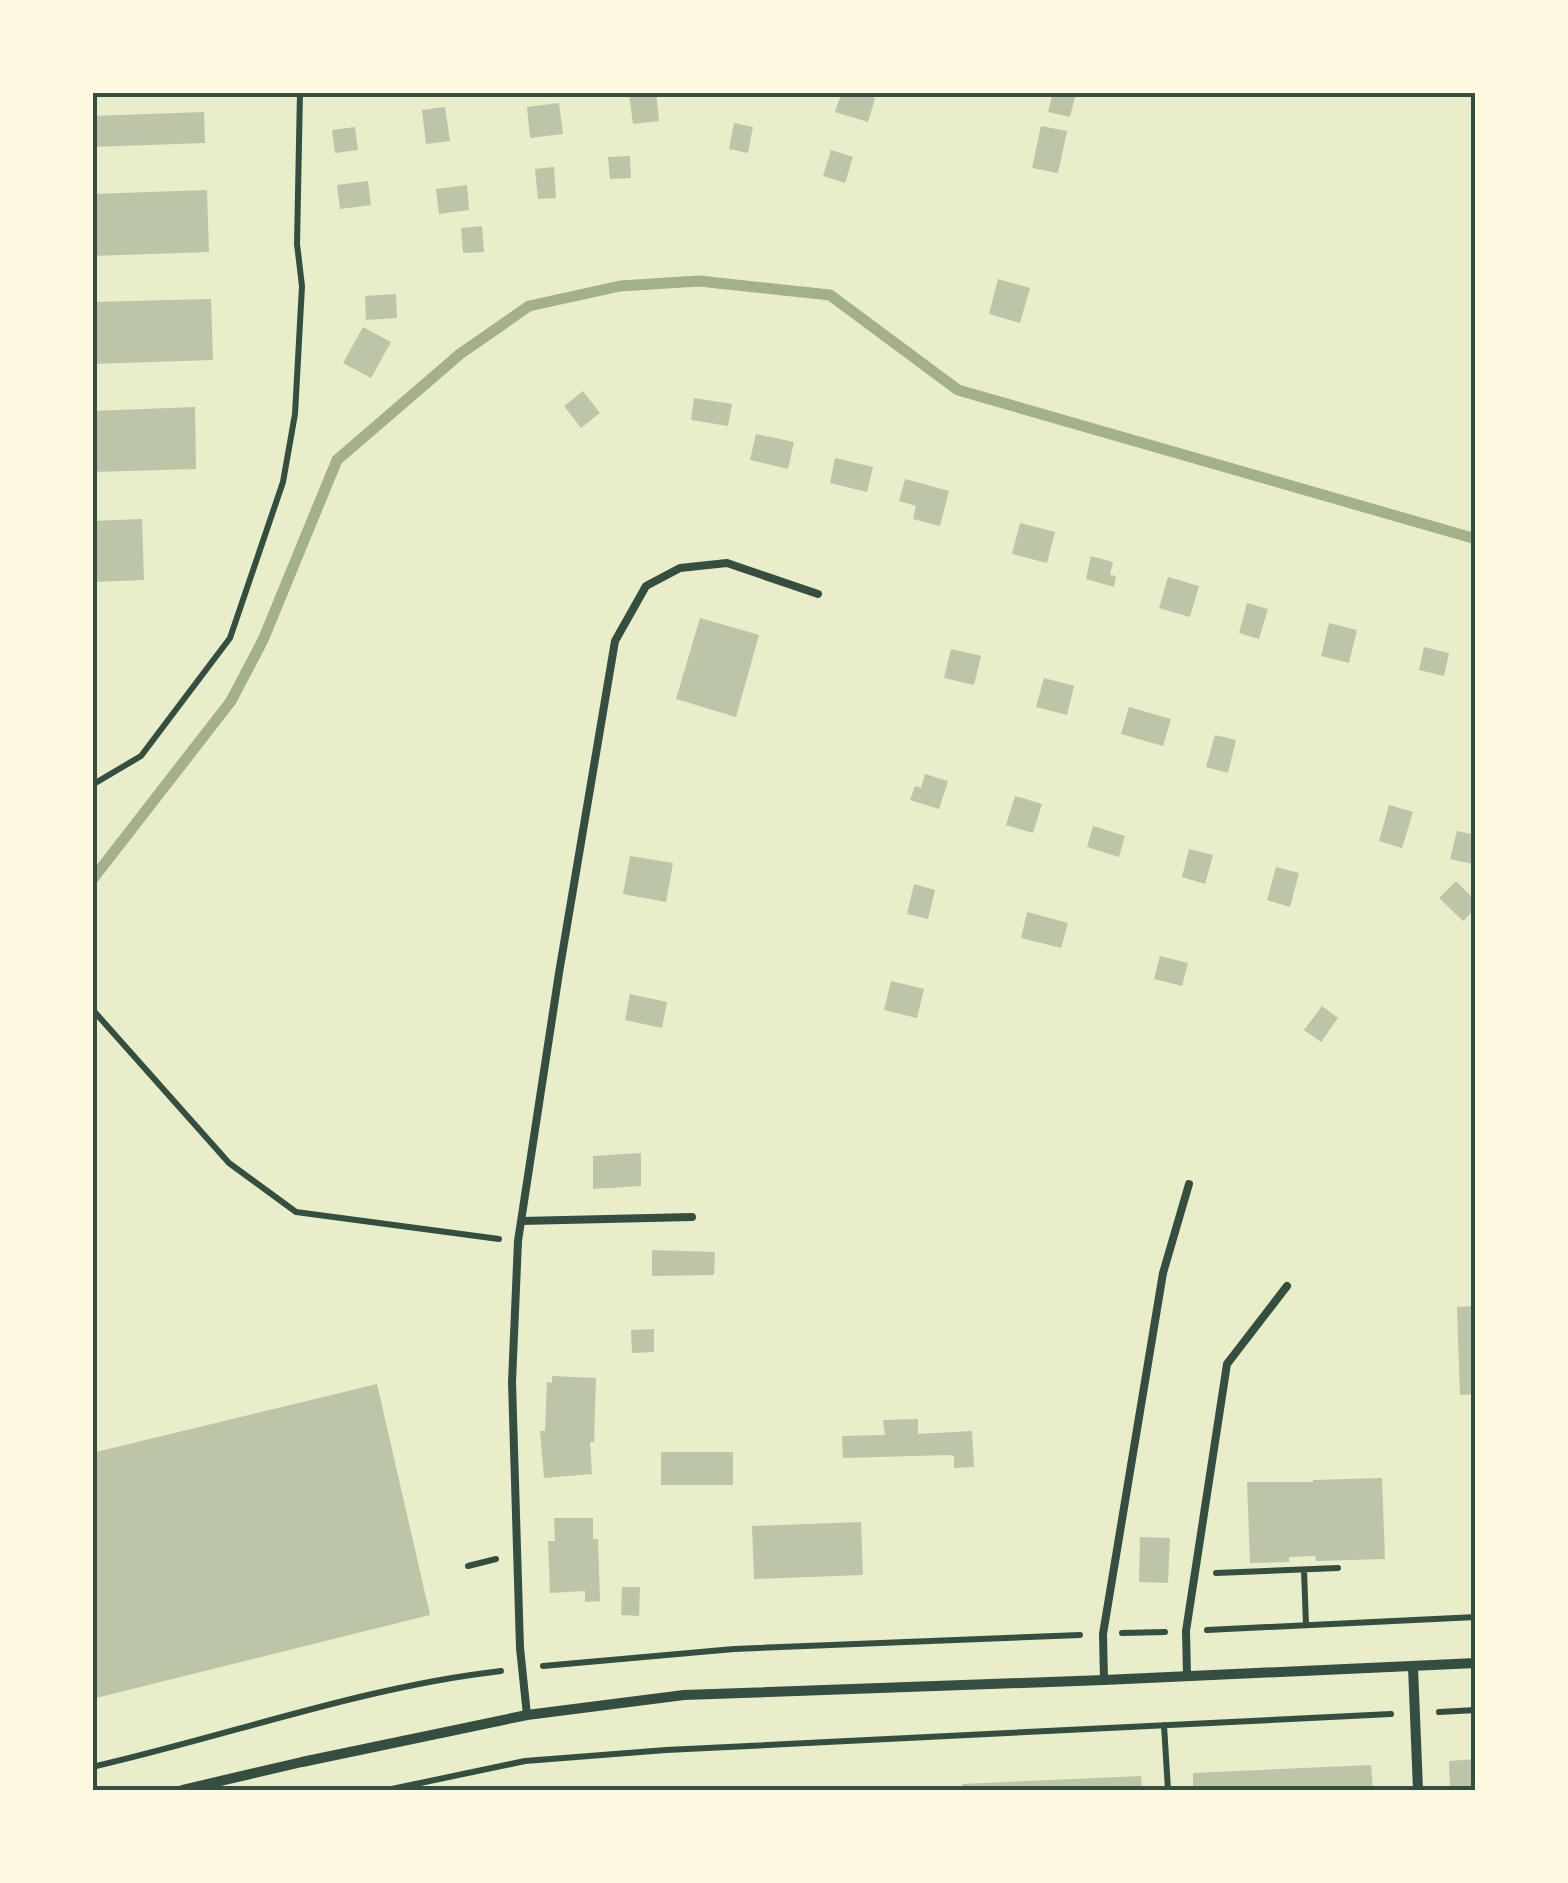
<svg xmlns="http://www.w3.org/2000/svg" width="1568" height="1883" font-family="'Varela Round',sans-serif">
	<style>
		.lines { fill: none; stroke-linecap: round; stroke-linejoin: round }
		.stream { stroke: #a3b18a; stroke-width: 11 }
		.building { fill: #bcc5a7 }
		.path { stroke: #344e41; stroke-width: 6 }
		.service { stroke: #344e41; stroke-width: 8 }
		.minor { stroke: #344e41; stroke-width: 10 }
		.neatline { fill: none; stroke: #344e41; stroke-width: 4 }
	</style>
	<rect width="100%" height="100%" fill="#e9edc9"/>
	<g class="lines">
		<path class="stream" d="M 92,880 L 231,701 L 263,640 L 337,460 L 460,354 L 529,306 L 620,286 L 699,281 L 830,295 L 958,390 L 1476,539"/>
	</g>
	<path class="building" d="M 641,92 L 656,92 L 659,121 L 633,124 L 629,94 Z
		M 842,92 L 858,92 L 875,98 L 868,122 L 835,112 Z
		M 1053,92 L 1076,92 L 1070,117 L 1048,112 Z
		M 559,103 L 563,134 L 530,138 L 527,107 Z
		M 445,107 L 450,141 L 426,144 L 422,110 Z
		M 204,112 L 205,143 L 92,147 L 92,116 Z
		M 734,123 L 753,127 L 748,153 L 729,149 Z
		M 1041,126 L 1067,131 L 1058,173 L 1032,168 Z
		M 355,127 L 358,150 L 335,153 L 332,130 Z
		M 831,150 L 853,157 L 845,183 L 823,176 Z
		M 630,156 L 631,178 L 610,179 L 608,157 Z
		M 554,167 L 556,198 L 538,199 L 535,169 Z
		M 368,181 L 371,205 L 340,209 L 337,185 Z
		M 467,185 L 469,210 L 439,214 L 436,189 Z
		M 207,190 L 209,252 L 92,256 L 92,194 Z
		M 482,226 L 484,252 L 463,253 L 461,228 Z
		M 998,279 L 1030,288 L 1020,323 L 989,314 Z
		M 396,294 L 397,318 L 366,320 L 365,296 Z
		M 211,299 L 213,360 L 92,364 L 92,302 Z
		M 363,327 L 391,342 L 371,378 L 343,363 Z
		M 583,391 L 600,413 L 581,428 L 564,406 Z
		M 694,398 L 732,404 L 728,426 L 691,420 Z
		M 195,407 L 196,469 L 92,472 L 92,411 Z
		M 756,434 L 794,442 L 788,469 L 750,460 Z
		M 835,458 L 873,467 L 867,492 L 830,483 Z
		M 905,479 L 949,491 L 940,526 L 913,519 L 916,506 L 899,501 Z
		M 142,519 L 144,580 L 92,582 L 92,521 Z
		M 1020,523 L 1055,532 L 1047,563 L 1012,554 Z
		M 1091,556 L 1113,562 L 1110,575 L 1116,576 L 1114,587 L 1086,579 Z
		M 1168,577 L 1199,586 L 1190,617 L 1159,608 Z
		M 1247,603 L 1268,609 L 1259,639 L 1239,633 Z
		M 700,618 L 759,635 L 736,717 L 676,699 Z
		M 1329,623 L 1357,630 L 1349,663 L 1321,656 Z
		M 1424,647 L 1449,653 L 1444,676 L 1419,670 Z
		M 951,649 L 981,656 L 974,685 L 944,678 Z
		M 1044,678 L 1074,686 L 1067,715 L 1036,707 Z
		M 1129,707 L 1171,719 L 1163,746 L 1121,734 Z
		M 1215,735 L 1236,740 L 1228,773 L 1206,767 Z
		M 925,774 L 948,781 L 939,809 L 910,800 L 915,786 L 921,788 Z
		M 1015,796 L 1042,804 L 1033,833 L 1006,825 Z
		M 1389,805 L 1413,812 L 1402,848 L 1379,841 Z
		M 1093,826 L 1125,836 L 1119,857 L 1087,847 Z
		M 1457,831 L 1476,835 L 1473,864 L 1450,859 Z
		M 1189,849 L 1213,855 L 1205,884 L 1182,877 Z
		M 630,856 L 673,863 L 666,902 L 623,894 Z
		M 1276,867 L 1299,873 L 1290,907 L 1267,900 Z
		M 1456,881 L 1476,901 L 1476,908 L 1463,921 L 1439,898 Z
		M 914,884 L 935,890 L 928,919 L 907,914 Z
		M 1027,912 L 1068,923 L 1061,948 L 1021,938 Z
		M 1160,956 L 1188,963 L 1182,986 L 1154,979 Z
		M 891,981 L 924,989 L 917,1018 L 884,1010 Z
		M 630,994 L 667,1002 L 662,1028 L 625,1020 Z
		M 1322,1006 L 1338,1018 L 1321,1042 L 1304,1030 Z
		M 641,1153 L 641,1186 L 593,1189 L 593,1156 Z
		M 652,1250 L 715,1252 L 714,1275 L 652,1276 Z
		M 1476,1306 L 1476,1394 L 1460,1395 L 1457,1307 Z
		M 654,1329 L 654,1352 L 632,1353 L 631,1330 Z
		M 552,1376 L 596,1378 L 594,1442 L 590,1442 L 592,1474 L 544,1478 L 540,1431 L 545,1431 L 547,1382 L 552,1383 Z
		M 377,1384 L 430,1615 L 92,1699 L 92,1453 Z
		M 918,1419 L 918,1434 L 972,1431 L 974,1467 L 954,1468 L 954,1456 L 948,1455 L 843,1458 L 842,1436 L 885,1435 L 883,1420 Z
		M 661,1452 L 733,1452 L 733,1485 L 661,1485 Z
		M 1382,1478 L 1385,1559 L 1316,1561 L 1315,1556 L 1289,1557 L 1289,1562 L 1250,1563 L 1247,1482 L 1313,1482 L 1313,1480 Z
		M 554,1518 L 593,1518 L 593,1539 L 598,1539 L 600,1601 L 585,1602 L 585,1591 L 550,1593 L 548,1541 L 555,1541 Z
		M 861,1522 L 863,1575 L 754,1579 L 752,1526 Z
		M 1140,1537 L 1170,1538 L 1168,1583 L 1139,1582 Z
		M 622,1587 L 640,1587 L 639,1616 L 621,1615 Z
		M 1476,1759 L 1476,1790 L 1450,1790 L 1449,1761 Z
		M 1371,1765 L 1373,1790 L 1193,1790 L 1193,1773 Z
		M 1141,1776 L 1142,1790 L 963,1790 L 962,1784 Z"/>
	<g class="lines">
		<path class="path" d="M 92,785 L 141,756 L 230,638 L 283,482 L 295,414 L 302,286 L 297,244 L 300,92
			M 92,1009 L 229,1163 L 296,1212 L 499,1239
			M 468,1566 L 496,1559
			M 1304,1570 L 1306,1625
			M 1216,1573 L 1338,1568
			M 1207,1630 L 1476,1617
			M 1122,1633 L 1165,1632
			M 543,1666 L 734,1649 L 1080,1635
			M 1439,1712 L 1476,1710
			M 1164,1725 L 1168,1790
			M 92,1767 C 228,1736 362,1687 501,1671
			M 387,1790 L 525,1761 L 666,1750 L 1391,1714"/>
		<path class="service" d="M 521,1221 L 692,1217
			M 1187,1676 L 1186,1631 L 1227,1364 L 1287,1286
			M 1104,1680 L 1103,1634 L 1163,1273 L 1189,1184
			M 527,1715 L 520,1648 L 512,1382 L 518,1241 L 559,973 L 615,641 L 646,586 L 680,568 L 727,563 L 818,594"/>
		<path class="minor" d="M 1413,1667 L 1418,1790
			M 182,1790 L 302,1762 L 527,1715 L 684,1695 L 1104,1680 L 1476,1663"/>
	</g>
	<rect width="1568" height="1883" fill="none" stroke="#fefae0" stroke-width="190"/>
	<rect x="95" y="95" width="1378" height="1693" class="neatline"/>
</svg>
